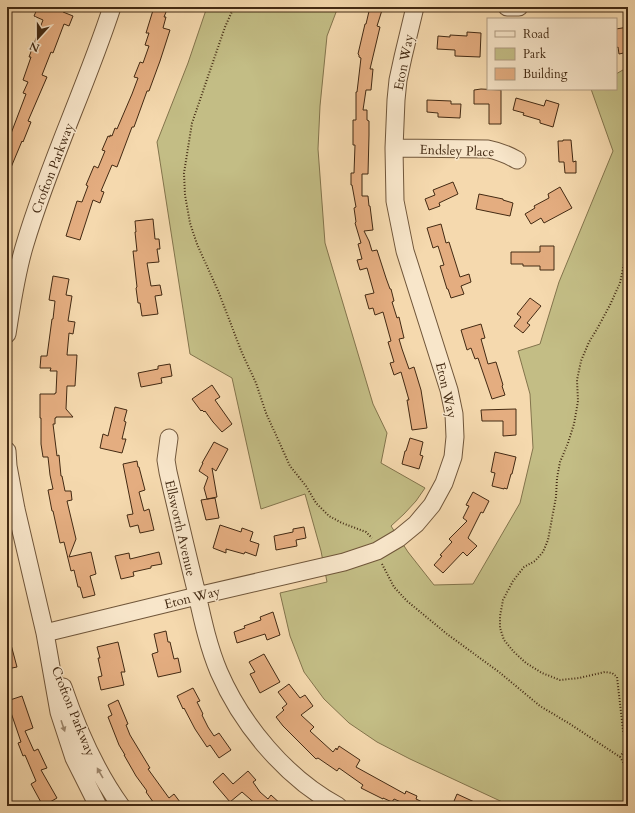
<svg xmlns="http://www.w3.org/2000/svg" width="635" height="813" font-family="Cardo,serif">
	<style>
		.green { fill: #c3bd85; stroke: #83744c }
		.building { fill: #e4ad80; stroke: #432a13 }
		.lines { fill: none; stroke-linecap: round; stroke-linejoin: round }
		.minor-casing { stroke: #70563a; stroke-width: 19 }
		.path { stroke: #432a13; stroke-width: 2; stroke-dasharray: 1 2; stroke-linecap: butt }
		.minor { stroke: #f8e6ca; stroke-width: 17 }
		.oneway { fill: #9e886e }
		.labels { text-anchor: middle; stroke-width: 3; stroke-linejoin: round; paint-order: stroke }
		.street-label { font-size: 13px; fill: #432a13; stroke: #f8e6ca }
	</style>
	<rect width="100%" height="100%" fill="#f5d9ae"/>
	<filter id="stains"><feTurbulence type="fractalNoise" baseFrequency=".005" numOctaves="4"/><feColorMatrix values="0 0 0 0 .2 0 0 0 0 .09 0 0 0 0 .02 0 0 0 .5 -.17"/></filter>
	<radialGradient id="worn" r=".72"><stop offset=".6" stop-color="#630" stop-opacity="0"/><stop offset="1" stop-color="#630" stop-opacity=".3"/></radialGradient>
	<path class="green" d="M 207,7 L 338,7 L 327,36 L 320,106 L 318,149 L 325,243 L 373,404 L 387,433 L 381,463 L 425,488 L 416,501 L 404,514 L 391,526 L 408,552 L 434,585 L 473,584 L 520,503 L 533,448 L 530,394 L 518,351 L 540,344 L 559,282 L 613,151 L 591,89 L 616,89 L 616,74 L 628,67 L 628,806 L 511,806 L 410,759 L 377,742 L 349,723 L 324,699 L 304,672 L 290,636 L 280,593 L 327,582 L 321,551 L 305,494 L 261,509 L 232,378 L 190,354 L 157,142 L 188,63 Z"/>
	<path class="building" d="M 38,7 L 65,7 L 63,12 L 73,16 L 69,26 L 64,24 L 53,53 L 51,52 L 42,75 L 47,77 L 28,121 L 31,122 L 23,142 L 22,141 L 7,177 L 7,144 L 26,94 L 23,93 L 28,82 L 23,80 L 31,57 L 29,57 L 43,20 L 34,16 Z
		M 154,7 L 168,7 L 164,17 L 166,17 L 163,28 L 170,30 L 160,61 L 149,91 L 147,91 L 134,127 L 132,127 L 117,167 L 112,165 L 101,191 L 104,192 L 100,203 L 93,200 L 80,240 L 66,236 L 77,201 L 82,202 L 88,186 L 86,185 L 94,166 L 98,168 L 105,151 L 102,150 L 108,136 L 110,137 L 110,135 L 112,136 L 115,128 L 117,129 L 132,94 L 138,78 L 134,77 L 140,62 L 143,63 L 149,46 L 145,45 L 149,33 L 146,33 Z
		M 370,7 L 383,7 L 377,26 L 380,27 L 370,69 L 373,69 L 371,90 L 366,90 L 363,110 L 367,110 L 367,120 L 369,121 L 369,135 L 368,174 L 362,174 L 362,196 L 368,196 L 369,206 L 370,206 L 373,230 L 364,231 L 369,241 L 372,251 L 377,250 L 386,278 L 390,289 L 391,289 L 394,301 L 392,302 L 397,318 L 399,317 L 404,338 L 399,339 L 402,349 L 409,369 L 414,367 L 421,390 L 427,428 L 412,430 L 407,400 L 409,400 L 401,372 L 394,375 L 390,363 L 394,362 L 388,342 L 391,341 L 383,312 L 375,315 L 373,308 L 369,309 L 365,295 L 374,293 L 367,268 L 360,270 L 357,260 L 362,259 L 358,244 L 361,243 L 355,223 L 356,222 L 354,208 L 356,207 L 352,185 L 351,185 L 351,173 L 354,173 L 355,145 L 353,145 L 353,120 L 356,120 L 356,92 L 357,92 L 361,58 L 359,57 L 359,55 L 358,54 L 365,24 L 366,24 Z
		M 628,27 L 628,52 L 619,54 L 618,47 L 616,48 L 616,29 Z
		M 467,32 L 481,33 L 480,57 L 455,56 L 455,50 L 437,49 L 438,36 L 450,37 L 450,35 L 467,36 Z
		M 481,89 L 501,90 L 501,124 L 489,124 L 489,104 L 474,104 L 474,90 Z
		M 516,98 L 544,106 L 546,100 L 559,104 L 553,127 L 540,123 L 540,120 L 523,115 L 524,113 L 513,110 Z
		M 427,100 L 451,101 L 451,104 L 461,104 L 460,118 L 438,117 L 438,113 L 427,112 Z
		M 563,140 L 571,140 L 573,162 L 576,161 L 576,173 L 565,173 L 564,162 L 559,162 L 558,141 L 563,141 Z
		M 453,182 L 458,194 L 439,203 L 440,206 L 429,210 L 425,199 L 435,195 L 433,190 Z
		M 560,187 L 572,208 L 544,223 L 541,218 L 531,224 L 525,214 L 535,208 L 534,206 L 549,198 L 548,194 Z
		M 479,194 L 503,199 L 503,200 L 513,203 L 510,216 L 476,209 Z
		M 153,219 L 155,239 L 159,239 L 160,249 L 157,249 L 159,262 L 147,263 L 151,286 L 160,285 L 162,295 L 155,296 L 158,314 L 142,316 L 140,303 L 138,303 L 136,288 L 137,287 L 133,251 L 137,251 L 135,232 L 136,232 L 135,221 Z
		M 441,224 L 446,243 L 449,242 L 460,277 L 469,274 L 471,282 L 461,286 L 464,294 L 451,298 L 448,289 L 447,289 L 440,266 L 444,265 L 438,246 L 433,248 L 427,228 Z
		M 540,246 L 554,246 L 554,270 L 540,270 L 540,266 L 523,266 L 523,264 L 511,264 L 511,252 L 540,252 Z
		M 53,276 L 69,279 L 66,295 L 72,296 L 68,321 L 75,322 L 73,334 L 69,333 L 67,355 L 77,355 L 75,386 L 67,386 L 66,409 L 73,417 L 56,417 L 56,418 L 55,418 L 55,424 L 53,424 L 57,456 L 59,455 L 61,476 L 62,476 L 65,491 L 71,491 L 72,500 L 67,501 L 76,539 L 69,557 L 91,552 L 96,574 L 90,576 L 95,595 L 83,598 L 80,587 L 78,587 L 74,570 L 71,571 L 64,542 L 60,543 L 53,511 L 52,511 L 48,490 L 53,489 L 50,475 L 48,457 L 43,457 L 41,444 L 41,418 L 40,418 L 40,394 L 55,394 L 55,393 L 56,393 L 57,371 L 50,371 L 51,368 L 40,368 L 41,356 L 47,356 L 52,319 L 53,319 L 55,301 L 49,300 Z
		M 530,298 L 541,306 L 527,323 L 530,325 L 523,333 L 514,326 L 521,317 L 517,314 Z
		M 481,324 L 485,338 L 481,339 L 488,364 L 496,362 L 503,385 L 502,386 L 505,395 L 492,399 L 478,358 L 475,359 L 471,348 L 467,350 L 461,330 Z
		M 170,364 L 172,376 L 161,378 L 162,383 L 141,387 L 138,373 L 158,369 L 158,366 Z
		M 212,385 L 220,397 L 215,400 L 232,424 L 222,432 L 213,422 L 205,411 L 204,412 L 202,410 L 201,411 L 192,399 Z
		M 115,407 L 127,410 L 124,421 L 126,422 L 122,439 L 126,439 L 122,453 L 100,448 L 103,434 L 108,436 Z
		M 516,409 L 516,435 L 503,436 L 503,421 L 482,421 L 481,410 Z
		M 410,438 L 423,442 L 420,455 L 423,456 L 419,469 L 402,464 L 405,451 L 406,451 Z
		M 214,442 L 228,449 L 216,471 L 212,468 L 217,497 L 207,499 L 204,488 L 208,477 L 199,471 L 203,463 L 202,463 Z
		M 495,452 L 516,457 L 512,474 L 511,474 L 507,489 L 504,488 L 504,489 L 492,486 L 495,473 L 491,472 Z
		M 137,461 L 138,467 L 139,467 L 145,490 L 139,492 L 144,511 L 149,509 L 154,530 L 140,533 L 138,525 L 130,527 L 127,515 L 133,514 L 123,464 Z
		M 473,492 L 489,501 L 483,513 L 481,512 L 468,538 L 477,546 L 467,556 L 463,552 L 443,573 L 434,565 L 442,556 L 440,555 L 452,542 L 449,539 L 467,521 L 463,518 L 469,506 L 466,505 Z
		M 215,498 L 219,518 L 206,520 L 201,500 Z
		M 220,525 L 241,532 L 242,528 L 253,532 L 250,541 L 259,544 L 256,556 L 245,552 L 244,554 L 226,549 L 226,553 L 213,548 Z
		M 304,527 L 306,538 L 296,540 L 297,546 L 276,550 L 274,536 L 293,532 L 293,529 Z
		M 159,552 L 162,564 L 151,566 L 151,568 L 133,572 L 134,576 L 121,579 L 115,556 L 129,553 L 130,559 Z
		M 273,612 L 280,635 L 267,640 L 265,634 L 237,643 L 234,632 L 245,628 L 244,626 L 261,620 L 260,617 Z
		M 166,631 L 168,642 L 170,642 L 174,659 L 178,658 L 181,672 L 158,677 L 152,654 L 158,652 L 154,634 Z
		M 10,641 L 17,667 L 7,669 L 7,642 Z
		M 118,642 L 125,672 L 121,672 L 124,685 L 101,690 L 98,677 L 102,676 L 98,658 L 100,658 L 97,647 Z
		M 264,654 L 280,682 L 260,693 L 250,674 L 255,672 L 249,662 Z
		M 289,684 L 300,698 L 305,695 L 313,706 L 301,715 L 314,727 L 310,731 L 333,752 L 336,748 L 337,750 L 339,746 L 360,760 L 356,767 L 405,794 L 406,791 L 417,796 L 416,799 L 431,806 L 410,806 L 394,799 L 392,802 L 383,798 L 383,799 L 361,788 L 363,785 L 339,768 L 337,771 L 318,758 L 316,759 L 283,726 L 276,717 L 284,710 L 282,708 L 287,704 L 278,692 Z
		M 193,688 L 200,701 L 197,702 L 203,714 L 202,715 L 208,727 L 214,736 L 219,733 L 231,750 L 219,758 L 210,745 L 207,747 L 195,729 L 184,708 L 183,709 L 177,696 Z
		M 22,696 L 33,728 L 25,731 L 34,751 L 38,749 L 47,768 L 41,770 L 57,798 L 43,806 L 31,784 L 36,781 L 25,755 L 23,756 L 18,743 L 21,742 L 7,701 Z
		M 118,700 L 128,724 L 126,725 L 130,735 L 150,768 L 148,769 L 169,798 L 174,794 L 183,806 L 156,806 L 146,792 L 147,791 L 136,776 L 124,755 L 125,755 L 119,745 L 108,717 L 112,715 L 108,705 Z
		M 248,771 L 256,780 L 253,782 L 260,792 L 268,799 L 271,795 L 283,806 L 258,806 L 242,792 L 230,802 L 213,782 L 223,773 L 233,784 Z
		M 457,794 L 483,806 L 452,806 Z"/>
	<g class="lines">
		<defs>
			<path id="minor" d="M 507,7 L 519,7
				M 394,148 L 488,149 C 499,151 508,155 517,160
				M 7,334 C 12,303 16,273 25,244 C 49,163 86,87 112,7
				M 169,438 L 166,460 L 168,472 C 177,511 186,550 196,590 C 202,617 208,646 219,672 C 242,725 286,778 338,806
				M 7,451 L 8,466 L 16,509 L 45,633 L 59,712 L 74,758 L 98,806
				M 45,633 L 197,596 L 344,562 L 377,551 L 399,538 L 416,524 L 432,505 L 444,483 L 453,457 L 455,437 L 454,414 L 449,390 L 405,251 L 395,201 L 394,148 L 396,100 L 398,80 L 403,57 L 415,7
				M 63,687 C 77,728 95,770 121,806"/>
		</defs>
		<use href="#minor" class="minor-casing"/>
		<path class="path" d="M 234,7 L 225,27 L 192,123 L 184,173 L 185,195 L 190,223 L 197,244 L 219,293 L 242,353 L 256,383 L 266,413 L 290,466 L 306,486 L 316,503 L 329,516 L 342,523 L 366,532 L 372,538
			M 382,564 L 394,587 L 407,601 L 447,634 L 499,672 L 540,706 L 570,724 L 620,757 L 628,770
			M 620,757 L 624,751 L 626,744 L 623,730 L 617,677 L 612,673 L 605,672 L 579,678 L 560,680 L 542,673 L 526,663 L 514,652 L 504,640 L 500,628 L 500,616 L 503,600 L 513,581 L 524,567 L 535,561 L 543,552 L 548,540 L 556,497 L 557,478 L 560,462 L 568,443 L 574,424 L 578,401 L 577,380 L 581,361 L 589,342 L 597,329 L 610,305 L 620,283 L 628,245"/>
		<use href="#minor" class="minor"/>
	</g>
	<defs><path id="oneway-solid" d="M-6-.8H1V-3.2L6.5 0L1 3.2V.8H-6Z"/></defs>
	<g class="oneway">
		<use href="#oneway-solid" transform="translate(63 726) rotate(71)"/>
		<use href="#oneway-solid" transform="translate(100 773) rotate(-120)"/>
	</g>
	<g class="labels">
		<g class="street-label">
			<text transform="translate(403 62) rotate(-79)" y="5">Eton Way</text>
			<text transform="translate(457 150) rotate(2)" y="5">Endsley Place</text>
			<text transform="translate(52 168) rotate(-69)" y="5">Crofton Parkway</text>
			<text transform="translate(447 390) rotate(77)" y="5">Eton Way</text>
			<text transform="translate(181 528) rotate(77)" y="5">Ellsworth Avenue</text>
			<text transform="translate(192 597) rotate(-14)" y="5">Eton Way</text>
			<text transform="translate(74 711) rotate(68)" y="5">Crofton Parkway</text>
		</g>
	</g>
	<rect width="635" height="813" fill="none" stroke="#f5d9ae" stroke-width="24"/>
	<rect x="8" y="8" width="619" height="797" fill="none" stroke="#432a13" stroke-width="2"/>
	<rect x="12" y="12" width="611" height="789" fill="none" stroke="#432a13"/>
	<rect x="487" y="18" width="130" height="72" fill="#f8e6ca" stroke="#b09b81"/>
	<rect x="495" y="31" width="20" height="6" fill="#f8e6ca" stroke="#b09b81"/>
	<text x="523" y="38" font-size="12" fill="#432a13">Road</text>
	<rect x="495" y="48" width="20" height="12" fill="#c3bd85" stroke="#b09b81"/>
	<text x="523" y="58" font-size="12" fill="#432a13">Park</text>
	<rect x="495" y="68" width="20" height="12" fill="#e4ad80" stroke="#b09b81"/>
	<text x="523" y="78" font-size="12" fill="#432a13">Building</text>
	<g transform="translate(38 38) rotate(201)" stroke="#f8e6ca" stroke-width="3" paint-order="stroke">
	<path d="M0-3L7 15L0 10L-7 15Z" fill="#432a13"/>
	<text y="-6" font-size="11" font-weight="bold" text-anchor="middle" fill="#432a13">N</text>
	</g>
	<rect width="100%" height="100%" filter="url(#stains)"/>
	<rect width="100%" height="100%" fill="url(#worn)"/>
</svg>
